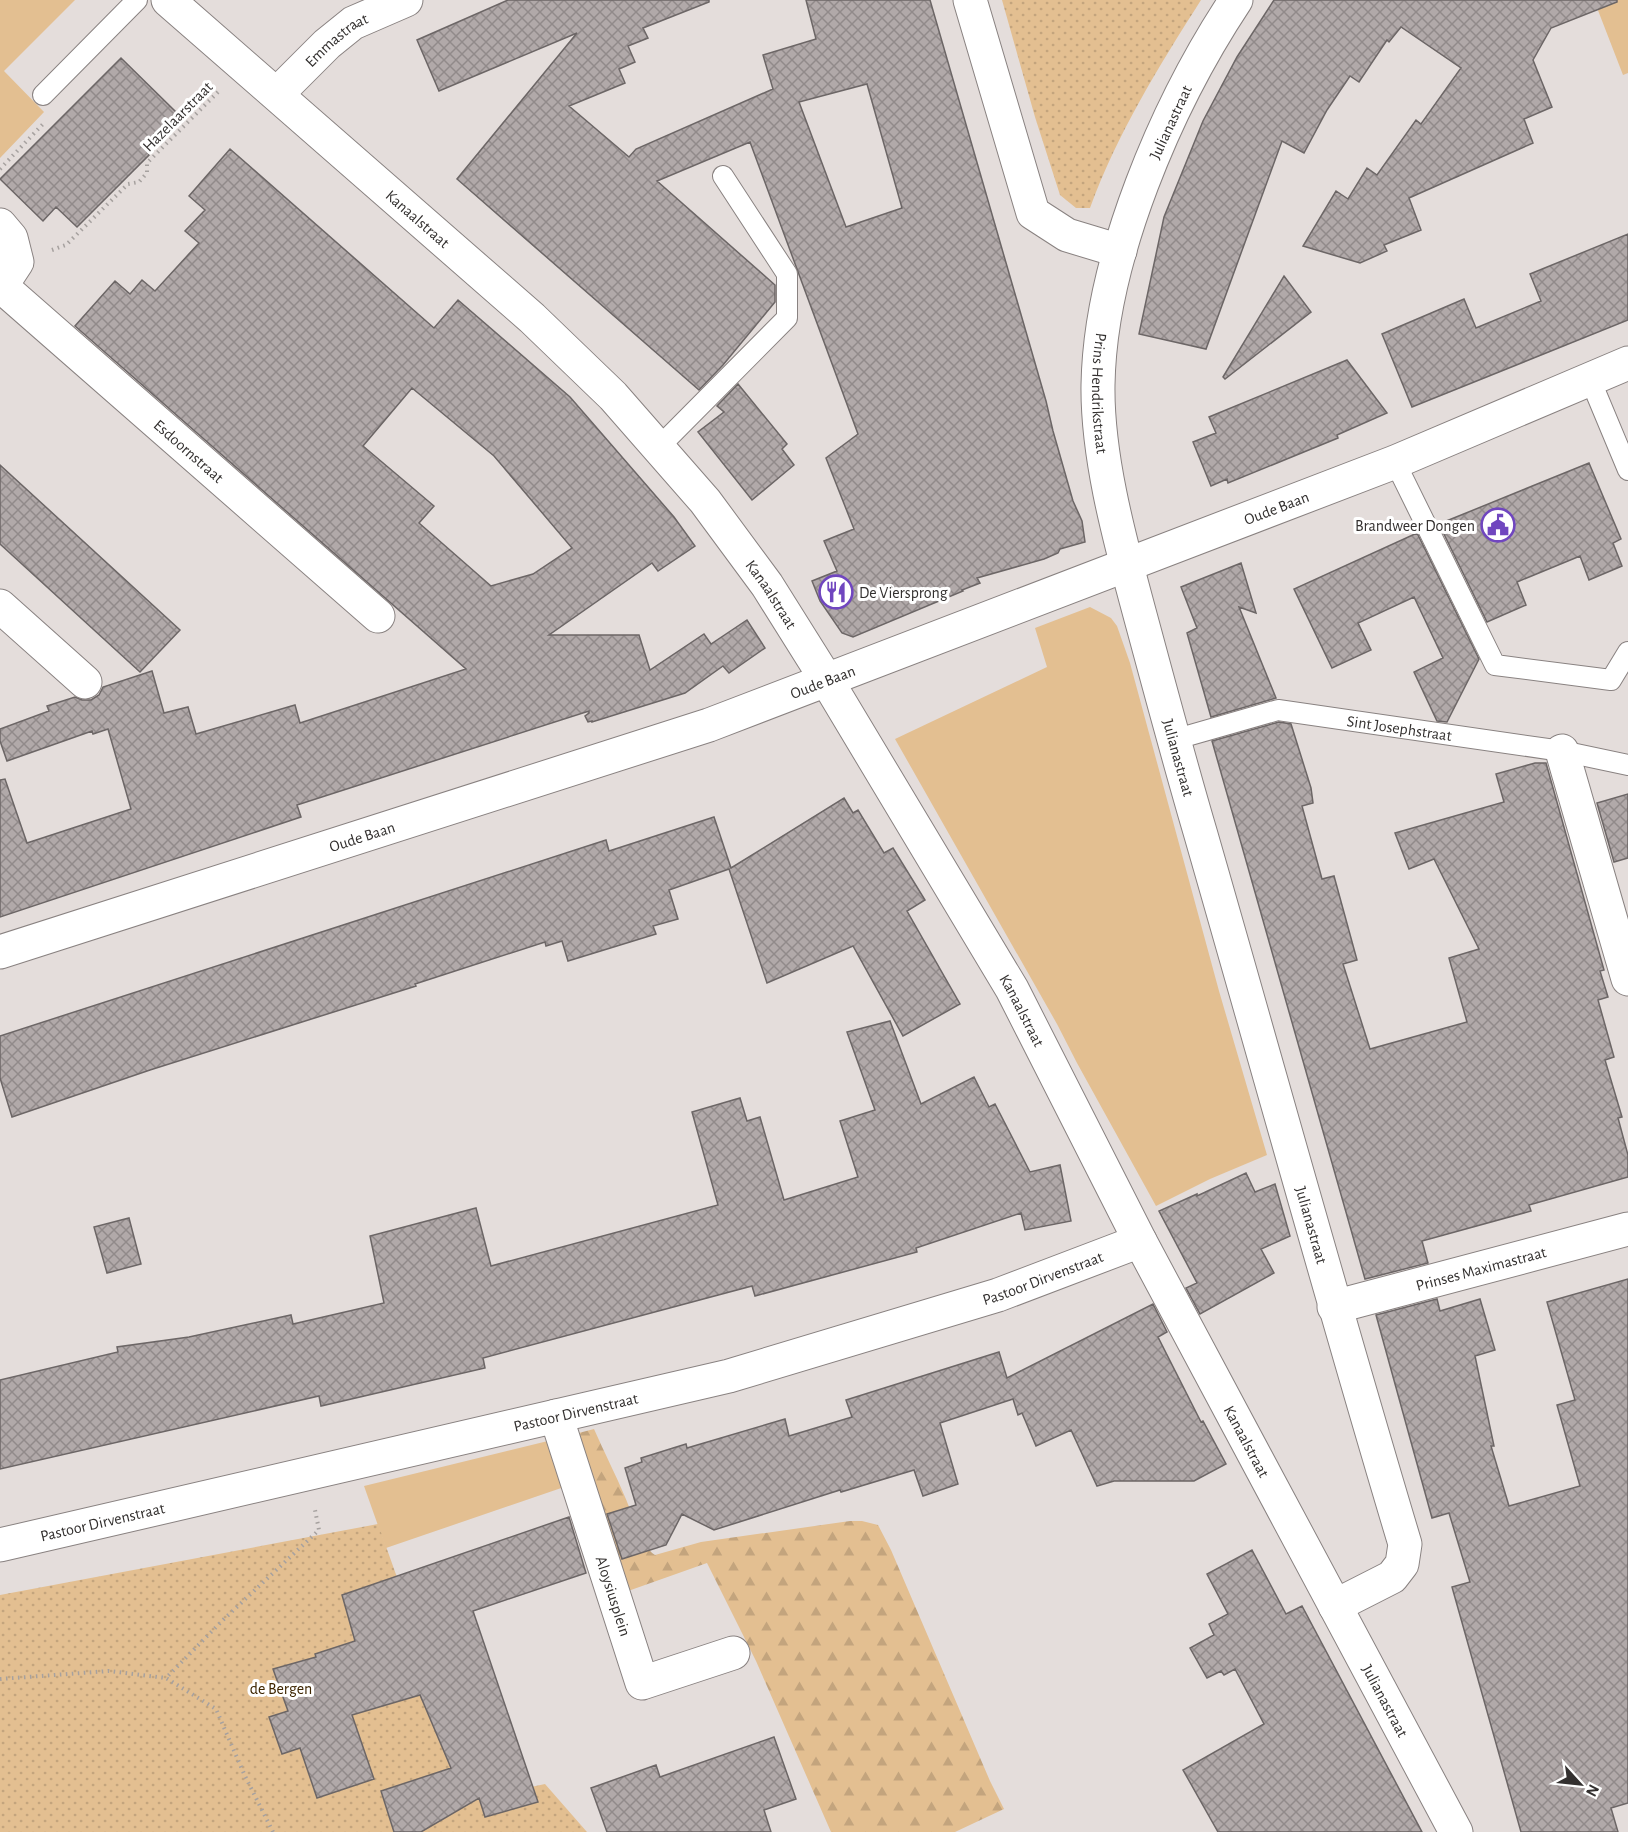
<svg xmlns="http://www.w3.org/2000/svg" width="1628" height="1832" font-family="'Alegreya Sans',sans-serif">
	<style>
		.green { fill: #e3bf91 }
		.forest { fill: url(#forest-firs) }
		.park { fill: url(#park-dots) }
		.building { fill: url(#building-cross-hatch); stroke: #6c6666; stroke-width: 1.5; fill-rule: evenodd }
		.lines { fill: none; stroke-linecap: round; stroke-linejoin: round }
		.lane-casing { stroke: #898281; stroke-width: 22 }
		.street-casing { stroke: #898281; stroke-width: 35 }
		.path { stroke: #a6a19f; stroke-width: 4; stroke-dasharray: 1.5 4.5; stroke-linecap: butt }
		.lane { stroke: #fff; stroke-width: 20 }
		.street { stroke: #fff; stroke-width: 33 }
		.labels { text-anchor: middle; stroke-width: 6; stroke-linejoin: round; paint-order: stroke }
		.street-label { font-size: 16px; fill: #33302f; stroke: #fff }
		.poi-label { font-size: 16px; fill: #33302f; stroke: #fff; text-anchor: end }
		.park-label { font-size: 16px; fill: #3d2500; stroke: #fff }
	</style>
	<defs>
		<pattern id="forest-firs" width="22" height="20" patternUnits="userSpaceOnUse" patternTransform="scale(1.5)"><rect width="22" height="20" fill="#e3bf91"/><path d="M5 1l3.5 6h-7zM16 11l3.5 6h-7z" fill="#c3a47d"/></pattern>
		<pattern id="park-dots" width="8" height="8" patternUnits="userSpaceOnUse" patternTransform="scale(1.5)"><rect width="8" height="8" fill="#e3bf91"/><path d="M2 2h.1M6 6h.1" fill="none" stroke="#c3a47d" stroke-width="1.8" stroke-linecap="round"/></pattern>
		<pattern id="building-cross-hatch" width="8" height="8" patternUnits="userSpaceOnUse" patternTransform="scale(1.5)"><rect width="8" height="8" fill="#b1a9a9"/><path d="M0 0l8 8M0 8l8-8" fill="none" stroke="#918a8a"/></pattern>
	</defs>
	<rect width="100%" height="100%" fill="#e4dddb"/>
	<path class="green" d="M 0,0 L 75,0 L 4,71 L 44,112 L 0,158 Z
		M 1594,0 L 1628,0 L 1628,73 L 1623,75 Z
		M 1090,607 L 1111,618 L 1117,626 L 1130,663 L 1219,991 L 1267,1155 L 1210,1179 L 1156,1206 L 1077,1063 L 1057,1024 L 895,739 L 1047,667 L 1035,628 Z
		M 552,1440 L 570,1485 L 386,1548 L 364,1486 Z"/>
	<path class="forest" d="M 594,1429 C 604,1452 616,1475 625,1497 C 632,1512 641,1547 655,1555 L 701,1542 L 850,1521 L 862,1521 L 878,1525 L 891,1550 L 990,1781 L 1004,1809 L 955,1832 L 831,1832 L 756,1661 L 707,1563 L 614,1596 L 552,1440 Z"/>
	<path class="park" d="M 1002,0 L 1201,0 C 1159,66 1117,134 1090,208 L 1076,208 L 1060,195 L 1035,117 Z
		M 378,1524 L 476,1799 L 545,1784 L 587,1832 L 0,1832 L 0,1595 Z"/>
	<path class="building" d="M 508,0 L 709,0 L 709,2 L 643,28 L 648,38 L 628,46 L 635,62 L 619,69 L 625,83 L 569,106 L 629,157 L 636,149 L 773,89 L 763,55 L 816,39 L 806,0 L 930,0 L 1046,401 L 1053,431 L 1073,501 L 1082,521 L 1085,542 L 1060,549 L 1058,553 L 1044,559 L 977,578 L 980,583 L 962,590 L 963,591 L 853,637 L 842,633 L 820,601 L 812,581 L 837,571 L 824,541 L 854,529 L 826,458 L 858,434 L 750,142 L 657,181 L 775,285 L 775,302 L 723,365 L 699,390 L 457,179 L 577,33 L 439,91 L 417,40 ZM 867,84 L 902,208 L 846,227 L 799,102 Z
		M 1274,0 L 1617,0 L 1617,2 L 1551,28 L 1533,60 L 1552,107 L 1524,119 L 1533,143 L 1409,198 L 1421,230 L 1384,245 L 1387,251 L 1360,263 L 1303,246 L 1336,191 L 1348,199 L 1367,168 L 1377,175 L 1416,120 L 1421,124 L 1461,68 L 1401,27 L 1389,42 L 1387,40 L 1359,82 L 1350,76 L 1327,110 L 1304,153 L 1282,141 L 1206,349 L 1139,334 L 1164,217 L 1203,121 L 1237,57 Z
		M 121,58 L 177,113 L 143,144 L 149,155 L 77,227 L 56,207 L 43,221 L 0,179 Z
		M 230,149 L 434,328 L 458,300 L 570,397 L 674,517 L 695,546 L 658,571 L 652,563 L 549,635 L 639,635 L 650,670 L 704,634 L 711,644 L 747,620 L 765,648 L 729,673 L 723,666 L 685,693 L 592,722 L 592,721 L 588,722 L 585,716 L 589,713 L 589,711 L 297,805 L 301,817 L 0,917 L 0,780 L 5,779 L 27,843 L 131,809 L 108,729 L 93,734 L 92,731 L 7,761 L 0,741 L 0,729 L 49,711 L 47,706 L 75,697 L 82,700 L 91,700 L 99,695 L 103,687 L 152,671 L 164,713 L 188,707 L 196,734 L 295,705 L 300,723 L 466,669 L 75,326 L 115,281 L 130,294 L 142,280 L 155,291 L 199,243 L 185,231 L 205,210 L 189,196 ZM 412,388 L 494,456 L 572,548 L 533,574 L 491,586 L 419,523 L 434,506 L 363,446 Z
		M 1628,234 L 1628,320 L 1412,407 L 1382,334 L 1464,299 L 1476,328 L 1541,301 L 1530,274 Z
		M 1284,276 L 1311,312 L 1225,379 L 1223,377 Z
		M 1347,360 L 1387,413 L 1337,435 L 1338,438 L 1228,483 L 1227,479 L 1211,486 L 1193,442 L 1216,433 L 1209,417 Z
		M 738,384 L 787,444 L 782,449 L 794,465 L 752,500 L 698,432 L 724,412 L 717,406 Z
		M 1589,463 L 1621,539 L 1613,543 L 1622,566 L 1589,580 L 1580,556 L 1517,582 L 1526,605 L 1487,622 L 1439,524 Z
		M 0,465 L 180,630 L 140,672 L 0,544 Z
		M 1417,533 L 1479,659 L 1447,722 L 1437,721 L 1414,672 L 1443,658 L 1414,597 L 1358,623 L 1371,650 L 1332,668 L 1294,589 Z
		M 1241,563 L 1256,613 L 1239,607 L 1276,698 L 1211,717 L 1187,633 L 1197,628 L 1181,587 Z
		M 1279,722 L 1291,724 L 1311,788 L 1313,803 L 1302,806 L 1322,879 L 1334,876 L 1357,960 L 1343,964 L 1370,1049 L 1467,1022 L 1449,958 L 1479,949 L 1434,859 L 1409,869 L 1395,833 L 1504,802 L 1496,774 L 1535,763 L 1546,763 L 1604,970 L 1600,971 L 1608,997 L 1598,1000 L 1614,1057 L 1605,1060 L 1622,1117 L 1618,1118 L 1628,1155 L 1628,1177 L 1529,1205 L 1531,1211 L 1422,1241 L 1428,1263 L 1365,1279 L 1212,741 Z
		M 1628,794 L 1628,858 L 1614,862 L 1597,803 Z
		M 844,798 L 853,813 L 858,810 L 884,853 L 893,848 L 925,900 L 907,911 L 960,1004 L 903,1036 L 853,946 L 767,983 L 729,869 L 669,890 L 678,919 L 653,926 L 656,934 L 568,961 L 562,941 L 546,946 L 545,942 L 415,984 L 416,986 L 150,1070 L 12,1117 L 0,1078 L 0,1036 L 606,840 L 609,851 L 714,817 L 731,868 Z
		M 890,1021 L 921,1104 L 974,1077 L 989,1107 L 995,1104 L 1030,1172 L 1060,1165 L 1071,1221 L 1025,1230 L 1021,1213 L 916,1248 L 917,1252 L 755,1296 L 752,1286 L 483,1358 L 485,1368 L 321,1406 L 319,1396 L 0,1469 L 0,1380 L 118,1352 L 117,1347 L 189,1337 L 291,1315 L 293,1324 L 384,1303 L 370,1236 L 476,1208 L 491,1266 L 718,1205 L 692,1112 L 740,1098 L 747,1121 L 760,1117 L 784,1200 L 858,1177 L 840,1121 L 875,1110 L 847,1032 Z
		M 1246,1173 L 1255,1192 L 1275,1184 L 1290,1236 L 1261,1249 L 1274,1273 L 1200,1314 L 1186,1288 L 1197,1283 L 1159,1211 L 1197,1194 L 1197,1196 Z
		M 129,1218 L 141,1264 L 107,1273 L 94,1227 Z
		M 1628,1279 L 1628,1803 L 1611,1808 L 1618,1832 L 1521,1832 L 1452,1587 L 1470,1582 L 1449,1513 L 1432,1518 L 1376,1315 L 1437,1299 L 1440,1311 L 1480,1299 L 1495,1350 L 1475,1356 L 1494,1446 L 1491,1446 L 1509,1506 L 1580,1486 L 1557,1405 L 1575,1400 L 1547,1302 Z
		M 1153,1304 L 1167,1332 L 1158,1337 L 1201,1422 L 1203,1421 L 1226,1464 L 1194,1481 L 1114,1481 L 1097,1486 L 1071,1430 L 1036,1446 L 1022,1413 L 1018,1415 L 1013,1399 L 940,1423 L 958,1484 L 923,1496 L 914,1470 L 841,1492 L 840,1490 L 714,1530 L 682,1514 L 666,1545 L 622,1559 L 607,1514 L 636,1505 L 625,1468 L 642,1462 L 641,1458 L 686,1444 L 687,1448 L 785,1419 L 789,1436 L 852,1417 L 846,1400 L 999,1352 L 1007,1378 Z
		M 569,1517 L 586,1573 L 473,1611 L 538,1802 L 485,1817 L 479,1798 L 421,1832 L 394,1832 L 381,1791 L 451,1768 L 420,1695 L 352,1715 L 374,1779 L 317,1798 L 300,1748 L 282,1754 L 269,1717 L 288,1711 L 273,1669 L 316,1657 L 315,1654 L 355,1641 L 342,1595 Z
		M 1252,1550 L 1286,1614 L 1302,1606 L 1422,1832 L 1218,1832 L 1183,1770 L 1264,1724 L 1235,1669 L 1224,1675 L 1221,1671 L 1207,1678 L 1190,1648 L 1214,1635 L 1209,1624 L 1228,1614 L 1207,1574 Z
		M 774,1737 L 796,1799 L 764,1810 L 771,1832 L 607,1832 L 591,1788 L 656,1765 L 660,1777 Z"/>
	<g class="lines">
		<defs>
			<g id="lane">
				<path d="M 43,95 L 137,0"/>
				<path d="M 1590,379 L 1628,470"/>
				<path d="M 659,447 L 787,318 L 787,274 L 723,176"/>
				<path d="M 1395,462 L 1495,665 L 1611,680 L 1628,652"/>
				<path id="s1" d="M 1173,740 L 1278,710 L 1562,751 L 1628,765"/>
			</g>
			<g id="street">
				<path id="s2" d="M 168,0 L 532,318 L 613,396 L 705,501 L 767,585 L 826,679 L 1012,989 L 1140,1241 L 1456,1832"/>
				<path d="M 970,0 L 1033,213 L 1067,235 L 1120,251"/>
				<path id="s3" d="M 1236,0 C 1167,104 1100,259 1098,385 C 1097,454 1118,533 1136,600 C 1157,678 1178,757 1201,835 C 1269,1071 1334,1308 1405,1544 L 1402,1564 L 1392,1577 L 1335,1606"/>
				<path id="s4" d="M 277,94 L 327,44 L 353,23 L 406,0"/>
				<path d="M 0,225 L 11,238 L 17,262 L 0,288"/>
				<path id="s5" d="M 1,286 L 378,616"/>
				<path d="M 0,606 L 85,682"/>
				<path d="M 1562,751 L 1628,979"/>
				<path id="s6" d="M 0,952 L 709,725 L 1395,462 L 1628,363"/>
				<path id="s7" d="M 1334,1307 L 1628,1229"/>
				<path id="s8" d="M 556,1416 L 642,1683 L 733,1653"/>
				<path id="s9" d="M 0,1545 L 729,1376 L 998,1295 L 1140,1241"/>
			</g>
		</defs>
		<use href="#lane" class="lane-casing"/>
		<use href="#street" class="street-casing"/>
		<path class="path" d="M 0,169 L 43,124
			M 52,250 L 66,245 L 128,184 L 139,182 L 147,173 L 147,163 L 218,92
			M 0,1679 L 109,1671 L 166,1678
			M 273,1832 L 245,1776 L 216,1709 L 166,1678 L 223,1620 L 319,1530 L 315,1510"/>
		<use href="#lane" class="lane"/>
		<use href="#street" class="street"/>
	</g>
	<defs>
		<symbol id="civic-ring" viewBox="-11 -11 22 22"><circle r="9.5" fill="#fff" stroke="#7046bf" stroke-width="1.5"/><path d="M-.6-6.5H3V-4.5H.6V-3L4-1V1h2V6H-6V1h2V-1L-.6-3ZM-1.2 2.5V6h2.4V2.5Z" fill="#7046bf"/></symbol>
		<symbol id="restaurant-ring" viewBox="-11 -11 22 22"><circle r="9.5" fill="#fff" stroke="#7046bf" stroke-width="1.5"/><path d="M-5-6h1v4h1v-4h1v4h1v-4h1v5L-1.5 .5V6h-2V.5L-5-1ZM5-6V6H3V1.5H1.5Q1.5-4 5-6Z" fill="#7046bf"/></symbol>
	</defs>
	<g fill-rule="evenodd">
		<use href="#civic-ring" x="1479" y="506" width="38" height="38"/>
		<use href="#restaurant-ring" x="817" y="573" width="38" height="38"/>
	</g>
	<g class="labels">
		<g class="street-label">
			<text dy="6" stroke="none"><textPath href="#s4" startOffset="81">Emmastraat</textPath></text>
			<text transform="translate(177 116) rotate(-45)" y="6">Hazelaarstraat</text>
			<text transform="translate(1170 122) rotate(-65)" y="6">Julianastraat</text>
			<text dy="6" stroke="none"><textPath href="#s2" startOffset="332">Kanaalstraat</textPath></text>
			<text dy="6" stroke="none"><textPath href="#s3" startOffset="422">Prins Hendrikstraat</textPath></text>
			<text dy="6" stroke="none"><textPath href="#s5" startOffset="250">Esdoornstraat</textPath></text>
			<text dy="6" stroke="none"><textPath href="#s6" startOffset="1352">Oude Baan</textPath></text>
			<text dy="6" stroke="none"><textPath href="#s2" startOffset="850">Kanaalstraat</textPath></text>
			<text dy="6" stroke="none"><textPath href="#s6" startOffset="866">Oude Baan</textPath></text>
			<text dy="6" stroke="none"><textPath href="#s1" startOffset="232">Sint Josephstraat</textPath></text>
			<text dy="6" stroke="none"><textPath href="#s3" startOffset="796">Julianastraat</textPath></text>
			<text dy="6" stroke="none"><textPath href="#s6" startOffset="380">Oude Baan</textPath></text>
			<text dy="6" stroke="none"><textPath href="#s2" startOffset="1336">Kanaalstraat</textPath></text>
			<text dy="6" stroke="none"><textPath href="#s3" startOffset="1282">Julianastraat</textPath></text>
			<text dy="6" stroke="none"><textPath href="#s7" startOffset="152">Prinses Maximastraat</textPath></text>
			<text dy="6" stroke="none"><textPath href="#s9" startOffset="1077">Pastoor Dirvenstraat</textPath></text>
			<text dy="6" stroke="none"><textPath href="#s9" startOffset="591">Pastoor Dirvenstraat</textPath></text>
			<text dy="6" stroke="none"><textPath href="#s2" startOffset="1822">Kanaalstraat</textPath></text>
			<text dy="6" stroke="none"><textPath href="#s9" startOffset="105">Pastoor Dirvenstraat</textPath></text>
			<text dy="6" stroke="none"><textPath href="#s8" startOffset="189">Aloysiusplein</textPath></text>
			<text dy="6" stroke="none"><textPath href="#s2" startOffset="2116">Julianastraat</textPath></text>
		</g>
		<g class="poi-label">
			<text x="1475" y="531">Brandweer Dongen</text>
			<text x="859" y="598" text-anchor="start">De Viersprong</text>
		</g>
		<g class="park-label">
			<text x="281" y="1694">de Bergen</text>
		</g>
	</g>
	<g transform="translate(1580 1784) rotate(117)" stroke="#ffffff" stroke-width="4.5" paint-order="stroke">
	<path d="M0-4.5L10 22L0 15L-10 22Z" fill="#33302f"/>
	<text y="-9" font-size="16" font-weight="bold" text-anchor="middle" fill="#33302f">N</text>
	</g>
</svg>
